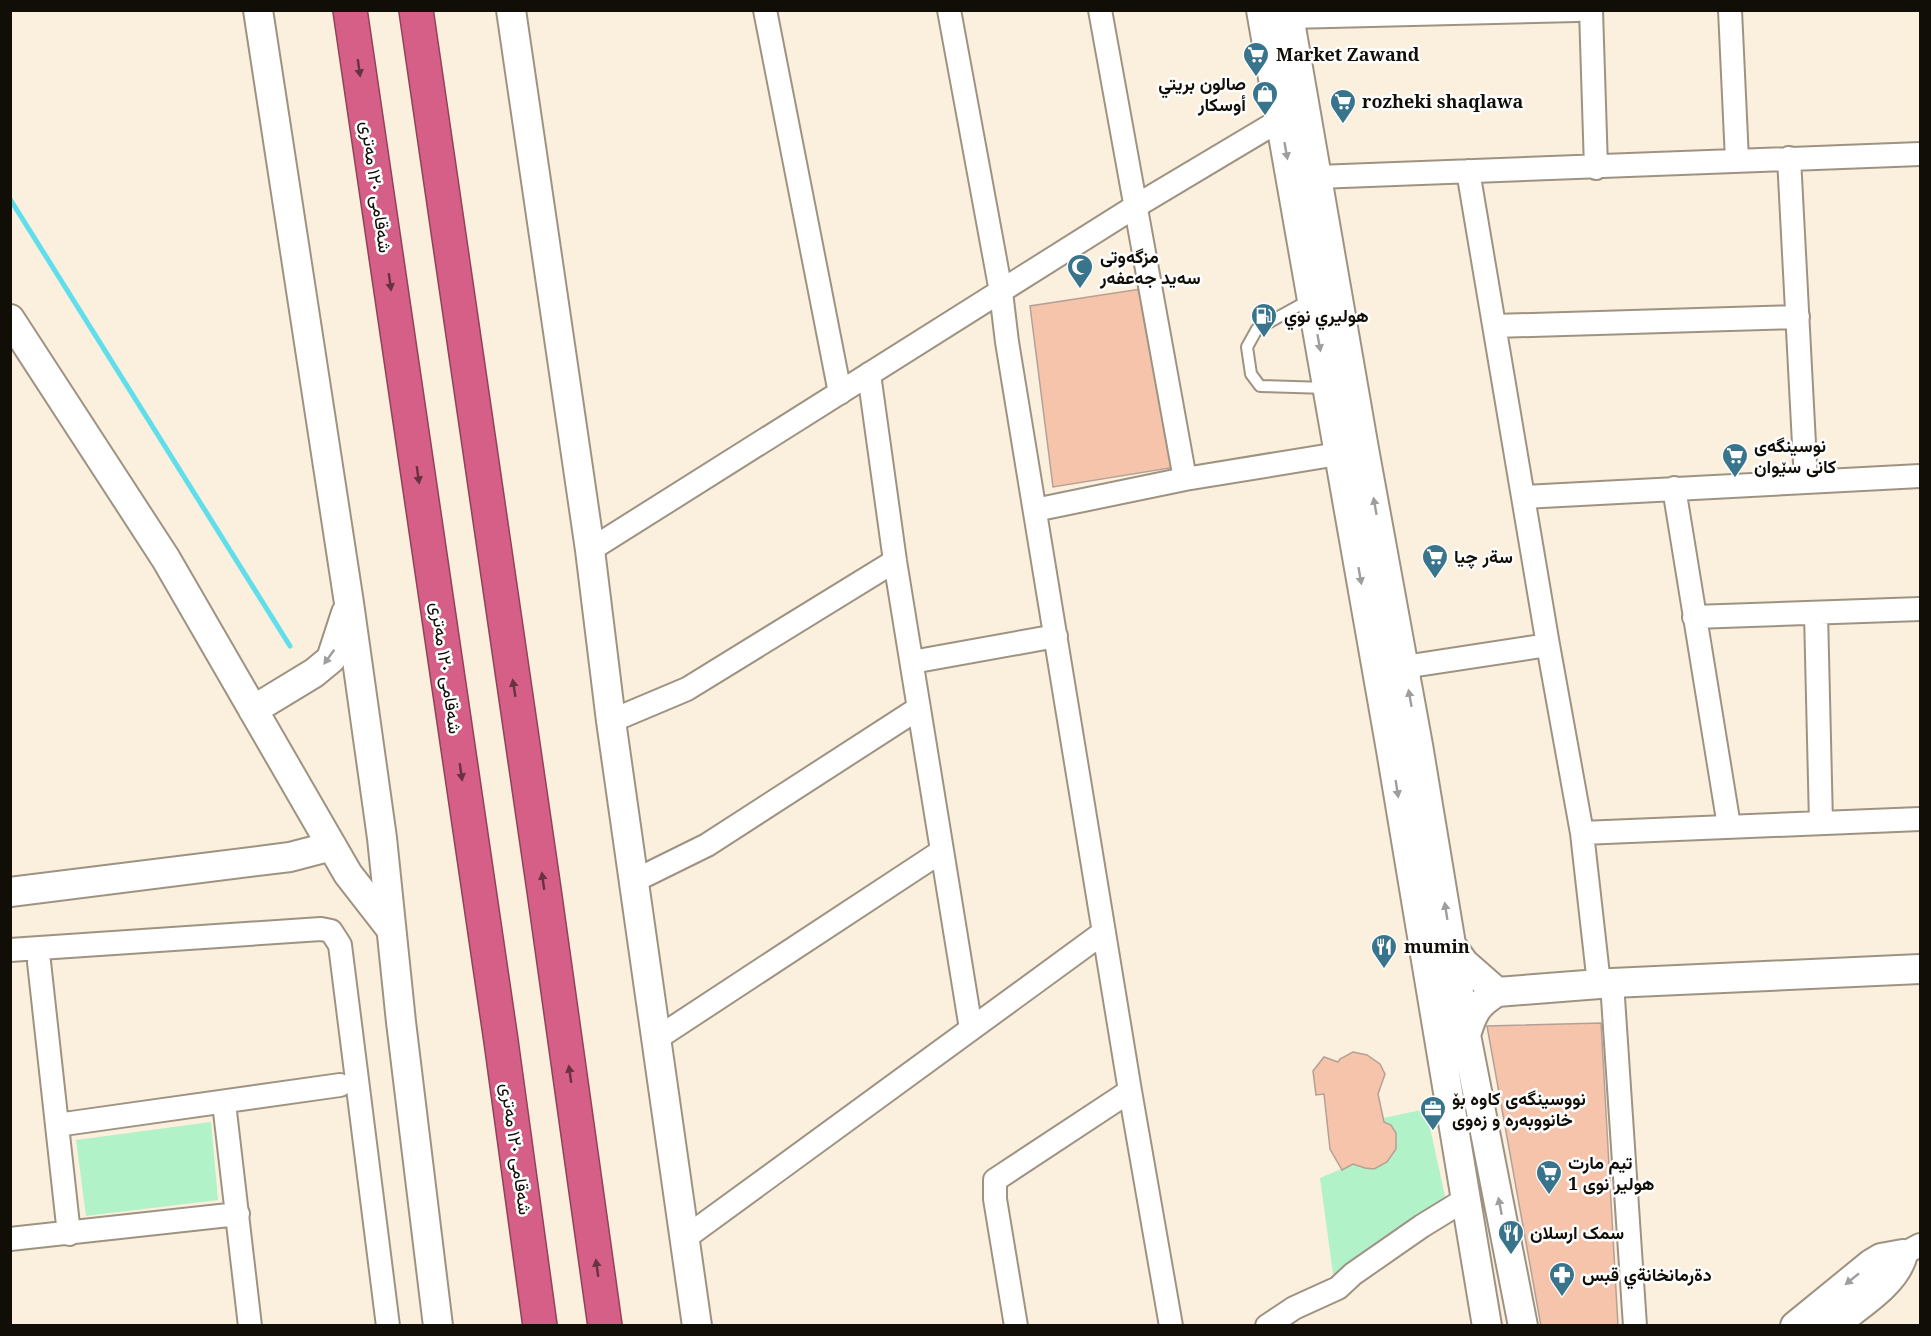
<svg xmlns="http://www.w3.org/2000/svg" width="1931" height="1336" font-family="'Noto Serif',Vazirmatn,serif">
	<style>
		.green { fill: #b2f2c8 }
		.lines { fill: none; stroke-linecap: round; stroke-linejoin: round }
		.stream { stroke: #61deeb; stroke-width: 5 }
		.building { fill: #f6c4ab; stroke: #b4a096; stroke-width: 1.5 }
		.service-casing { stroke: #9e9382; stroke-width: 14 }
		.minor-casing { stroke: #9e9382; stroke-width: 26 }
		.tertiary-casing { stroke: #9e9382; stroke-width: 32 }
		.motorway-casing { stroke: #90425a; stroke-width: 36 }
		.service { stroke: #fff; stroke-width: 10 }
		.minor { stroke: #fff; stroke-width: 22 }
		.tertiary { stroke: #fff; stroke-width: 28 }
		.motorway { stroke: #d55f87; stroke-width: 33 }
		.oneway { fill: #693241 }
		.oneway2 { fill: #a09e9c }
		.labels { text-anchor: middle; stroke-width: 5; stroke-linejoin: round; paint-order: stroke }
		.poi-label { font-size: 18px; font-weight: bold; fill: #110d07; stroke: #fefefe; text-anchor: start }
		.street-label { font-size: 18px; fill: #110d07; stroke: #fefefe }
	</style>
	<rect width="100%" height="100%" fill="#fbefdd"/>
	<path class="green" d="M 1426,1109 L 1446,1201 L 1334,1281 L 1320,1178 L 1353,1164 L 1365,1168 L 1374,1169 L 1396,1149 C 1396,1136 1397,1128 1384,1122 L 1383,1118 Z
		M 211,1122 L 218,1200 L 86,1216 L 76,1140 Z"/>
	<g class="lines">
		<path class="stream" d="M 10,199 L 290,646"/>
	</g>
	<path class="building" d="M 1147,288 L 1176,467 L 1053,487 L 1030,306 Z
		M 1601,1023 L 1618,1326 L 1541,1326 L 1487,1026 Z
		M 1353,1052 L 1367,1055 L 1380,1064 L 1385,1074 L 1378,1094 L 1384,1122 L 1391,1125 L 1396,1133 L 1396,1149 L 1387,1162 L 1374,1169 L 1365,1168 L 1353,1164 L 1342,1170 L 1330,1149 L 1324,1094 L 1316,1095 L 1313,1071 L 1324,1057 L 1338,1062 L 1340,1059 Z"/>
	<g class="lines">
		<defs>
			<path id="service" d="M 1309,300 L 1257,329 L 1247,347 L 1251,374 L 1260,386 L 1326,388"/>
			<path id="minor" d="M 765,10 L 840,393
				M 949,10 L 1001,292 L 1007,342 L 1130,1091 L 1171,1326
				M 1100,10 L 1185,479
				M 1591,10 L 1596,168
				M 1730,10 L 1737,160
				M 1289,17 L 1577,10
				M 1789,158 L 1806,482
				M 1468,171 L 1548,645 L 1582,833 L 1599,984
				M 1317,177 L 1920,154
				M 1495,326 L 1798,317
				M 869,374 L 895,561 L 971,1029
				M 1674,488 L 1729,826
				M 1523,497 L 1920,476
				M 1035,510 L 1185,479 L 1338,454
				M 590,550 L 1136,206 L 1280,120
				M 1816,613 L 1821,823
				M 1694,617 L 1920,609
				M 912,662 L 1056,636
				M 1404,667 L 1548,645
				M 611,721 L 687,689 L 895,561
				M 1582,833 L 1920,819
				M 634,881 L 707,845 L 919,708
				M 10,950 L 321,929 L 331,931 L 340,945 L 388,1326
				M 39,962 L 69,1234
				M 1612,983 L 1635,1326
				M 656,1039 L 942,851
				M 224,1103 L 250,1326
				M 57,1125 L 340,1085
				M 685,1238 L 1104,932
				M 10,1239 L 238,1214
				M 1903,1254 L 1920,1245
				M 1016,1326 L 995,1199 L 995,1180 L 1130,1091
				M 1267,1326 L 1294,1308 L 1338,1288 L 1353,1274 L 1422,1226 L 1466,1199"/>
			<path id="tertiary" d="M 258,10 L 349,603 L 382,838 L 401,1022 L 438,1326
				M 511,10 L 590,550 L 611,721 L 697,1326
				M 1261,10 L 1391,750 L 1487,1326
				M 1288,10 L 1364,449 L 1418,745 L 1466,1035 L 1523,1326
				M 10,319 L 166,559 L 348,874 L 390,928
				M 253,710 L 314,673 L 331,659 L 346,613
				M 10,892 L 290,857 L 332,846
				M 1452,946 L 1464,963 L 1497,992
				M 1466,1035 C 1473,1012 1477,1004 1497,992 L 1612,983 L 1920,969
				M 1795,1326 L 1871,1264 L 1881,1258 L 1903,1254 C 1896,1284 1857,1306 1833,1326"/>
			<path id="motorway" d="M 350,10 L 501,1041 L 540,1326
				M 416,10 L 544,890 L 605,1326"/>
		</defs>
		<use href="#service" class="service-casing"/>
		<use href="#minor" class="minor-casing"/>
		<use href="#tertiary" class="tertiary-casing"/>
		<use href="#motorway" class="motorway-casing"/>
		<use href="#service" class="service"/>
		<use href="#minor" class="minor"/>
		<use href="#tertiary" class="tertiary"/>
		<use href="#motorway" class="motorway"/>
	</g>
	<defs><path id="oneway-solid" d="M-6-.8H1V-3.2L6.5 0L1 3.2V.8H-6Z" transform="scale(1.5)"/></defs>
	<g class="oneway">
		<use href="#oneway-solid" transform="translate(359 68) rotate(82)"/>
		<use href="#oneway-solid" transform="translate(390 282) rotate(82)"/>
		<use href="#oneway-solid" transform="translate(418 475) rotate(82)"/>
		<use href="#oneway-solid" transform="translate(514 688) rotate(-99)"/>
		<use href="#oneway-solid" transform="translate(461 772) rotate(82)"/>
		<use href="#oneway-solid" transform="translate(543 881) rotate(-98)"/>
		<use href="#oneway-solid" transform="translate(570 1074) rotate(-98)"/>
		<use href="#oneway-solid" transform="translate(597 1268) rotate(-98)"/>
	</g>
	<g class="oneway2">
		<use href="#oneway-solid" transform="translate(1286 151) rotate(80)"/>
		<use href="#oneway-solid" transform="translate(1319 343) rotate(80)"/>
		<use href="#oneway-solid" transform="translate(1375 506) rotate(-100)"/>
		<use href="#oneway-solid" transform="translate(1360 576) rotate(80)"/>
		<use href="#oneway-solid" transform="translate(329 657) rotate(126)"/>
		<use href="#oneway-solid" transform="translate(1410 698) rotate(-100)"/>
		<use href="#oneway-solid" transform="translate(1397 789) rotate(81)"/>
		<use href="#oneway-solid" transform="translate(1446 911) rotate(-99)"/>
		<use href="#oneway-solid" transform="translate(1500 1206) rotate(-101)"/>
		<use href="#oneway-solid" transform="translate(1852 1279) rotate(141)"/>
	</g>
	<defs>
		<symbol id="supermarket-pin" viewBox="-11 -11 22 30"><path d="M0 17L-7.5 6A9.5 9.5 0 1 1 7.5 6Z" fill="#38748c" stroke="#fefefe"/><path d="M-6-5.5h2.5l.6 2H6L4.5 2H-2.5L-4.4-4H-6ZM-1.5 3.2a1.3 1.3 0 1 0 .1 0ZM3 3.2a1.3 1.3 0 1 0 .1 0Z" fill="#fff"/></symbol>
		<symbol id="shop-pin" viewBox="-11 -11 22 30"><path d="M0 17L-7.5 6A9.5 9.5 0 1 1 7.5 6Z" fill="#38748c" stroke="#fefefe"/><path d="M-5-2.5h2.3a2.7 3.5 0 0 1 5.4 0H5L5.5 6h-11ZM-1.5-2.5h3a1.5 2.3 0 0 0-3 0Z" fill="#fff"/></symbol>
		<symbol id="mosque-pin" viewBox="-11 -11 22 30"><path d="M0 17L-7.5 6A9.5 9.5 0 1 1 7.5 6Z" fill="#38748c" stroke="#fefefe"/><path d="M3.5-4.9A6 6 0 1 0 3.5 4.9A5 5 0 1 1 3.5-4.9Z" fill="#fff"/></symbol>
		<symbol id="fuel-pin" viewBox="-11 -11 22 30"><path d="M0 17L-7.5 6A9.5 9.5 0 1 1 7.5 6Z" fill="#38748c" stroke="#fefefe"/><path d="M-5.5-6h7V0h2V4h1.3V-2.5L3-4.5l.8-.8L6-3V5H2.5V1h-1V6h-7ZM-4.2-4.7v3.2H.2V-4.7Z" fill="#fff"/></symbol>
		<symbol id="restaurant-pin" viewBox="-11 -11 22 30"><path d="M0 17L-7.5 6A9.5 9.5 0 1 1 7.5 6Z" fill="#38748c" stroke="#fefefe"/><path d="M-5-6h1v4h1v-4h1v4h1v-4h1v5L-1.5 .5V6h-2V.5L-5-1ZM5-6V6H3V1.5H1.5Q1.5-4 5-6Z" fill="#fff"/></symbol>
		<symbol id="office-pin" viewBox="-11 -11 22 30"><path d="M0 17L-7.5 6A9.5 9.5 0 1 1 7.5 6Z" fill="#38748c" stroke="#fefefe"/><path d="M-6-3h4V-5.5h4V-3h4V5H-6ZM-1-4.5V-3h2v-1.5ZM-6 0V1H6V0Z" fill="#fff"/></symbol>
		<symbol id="pharmacy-pin" viewBox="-11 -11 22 30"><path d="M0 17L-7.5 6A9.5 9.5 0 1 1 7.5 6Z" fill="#38748c" stroke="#fefefe"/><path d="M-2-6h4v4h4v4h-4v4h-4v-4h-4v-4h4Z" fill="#fff"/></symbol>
	</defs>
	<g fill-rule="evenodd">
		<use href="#supermarket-pin" x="1241" y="40" width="30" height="40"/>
		<use href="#shop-pin" x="1250" y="79" width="30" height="40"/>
		<use href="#supermarket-pin" x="1328" y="87" width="30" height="40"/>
		<use href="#mosque-pin" x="1065" y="252" width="30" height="40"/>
		<use href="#fuel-pin" x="1249" y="301" width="30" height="40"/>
		<use href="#supermarket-pin" x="1720" y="441" width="30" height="40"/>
		<use href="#supermarket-pin" x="1420" y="542" width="30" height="40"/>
		<use href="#restaurant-pin" x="1369" y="932" width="30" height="40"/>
		<use href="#office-pin" x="1418" y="1094" width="30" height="40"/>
		<use href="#supermarket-pin" x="1534" y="1158" width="30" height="40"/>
		<use href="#restaurant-pin" x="1496" y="1218" width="30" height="40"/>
		<use href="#pharmacy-pin" x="1547" y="1260" width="30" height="40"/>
	</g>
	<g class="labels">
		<g class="poi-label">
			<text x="1276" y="61">Market Zawand</text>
			<text x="1246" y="90" text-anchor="end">صالون بريتي<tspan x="1246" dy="21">أوسكار</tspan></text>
			<text x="1362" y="108">rozheki shaqlawa</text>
			<text x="1100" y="263">مزگەوتی<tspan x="1100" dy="21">سەید جەعفەر</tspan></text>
			<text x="1284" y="322">هوليري نوي</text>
			<text x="1754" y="452">نوسینگەی<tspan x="1754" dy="21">کانی سێوان</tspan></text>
			<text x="1454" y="563">سةر چيا</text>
			<text x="1404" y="953">mumin</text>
			<text x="1452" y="1105">نووسینگەی کاوە بۆ<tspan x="1452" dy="21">خانووبەرە و زەوی</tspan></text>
			<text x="1568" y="1169">تيم مارت<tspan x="1568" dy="21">هولير نوى 1</tspan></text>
			<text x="1530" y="1239">سمک ارسلان</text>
			<text x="1582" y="1281">دةرمانخانةي قبس</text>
		</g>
		<g class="street-label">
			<text transform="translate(376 187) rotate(82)" y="6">شەقامی ١٢٠ مەتری</text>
			<text transform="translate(446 668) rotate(82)" y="6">شەقامی ١٢٠ مەتری</text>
			<text transform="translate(516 1149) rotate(82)" y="6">شەقامی ١٢٠ مەتری</text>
		</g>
	</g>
	<rect width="1931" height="1336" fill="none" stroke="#110d07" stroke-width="24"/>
</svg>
